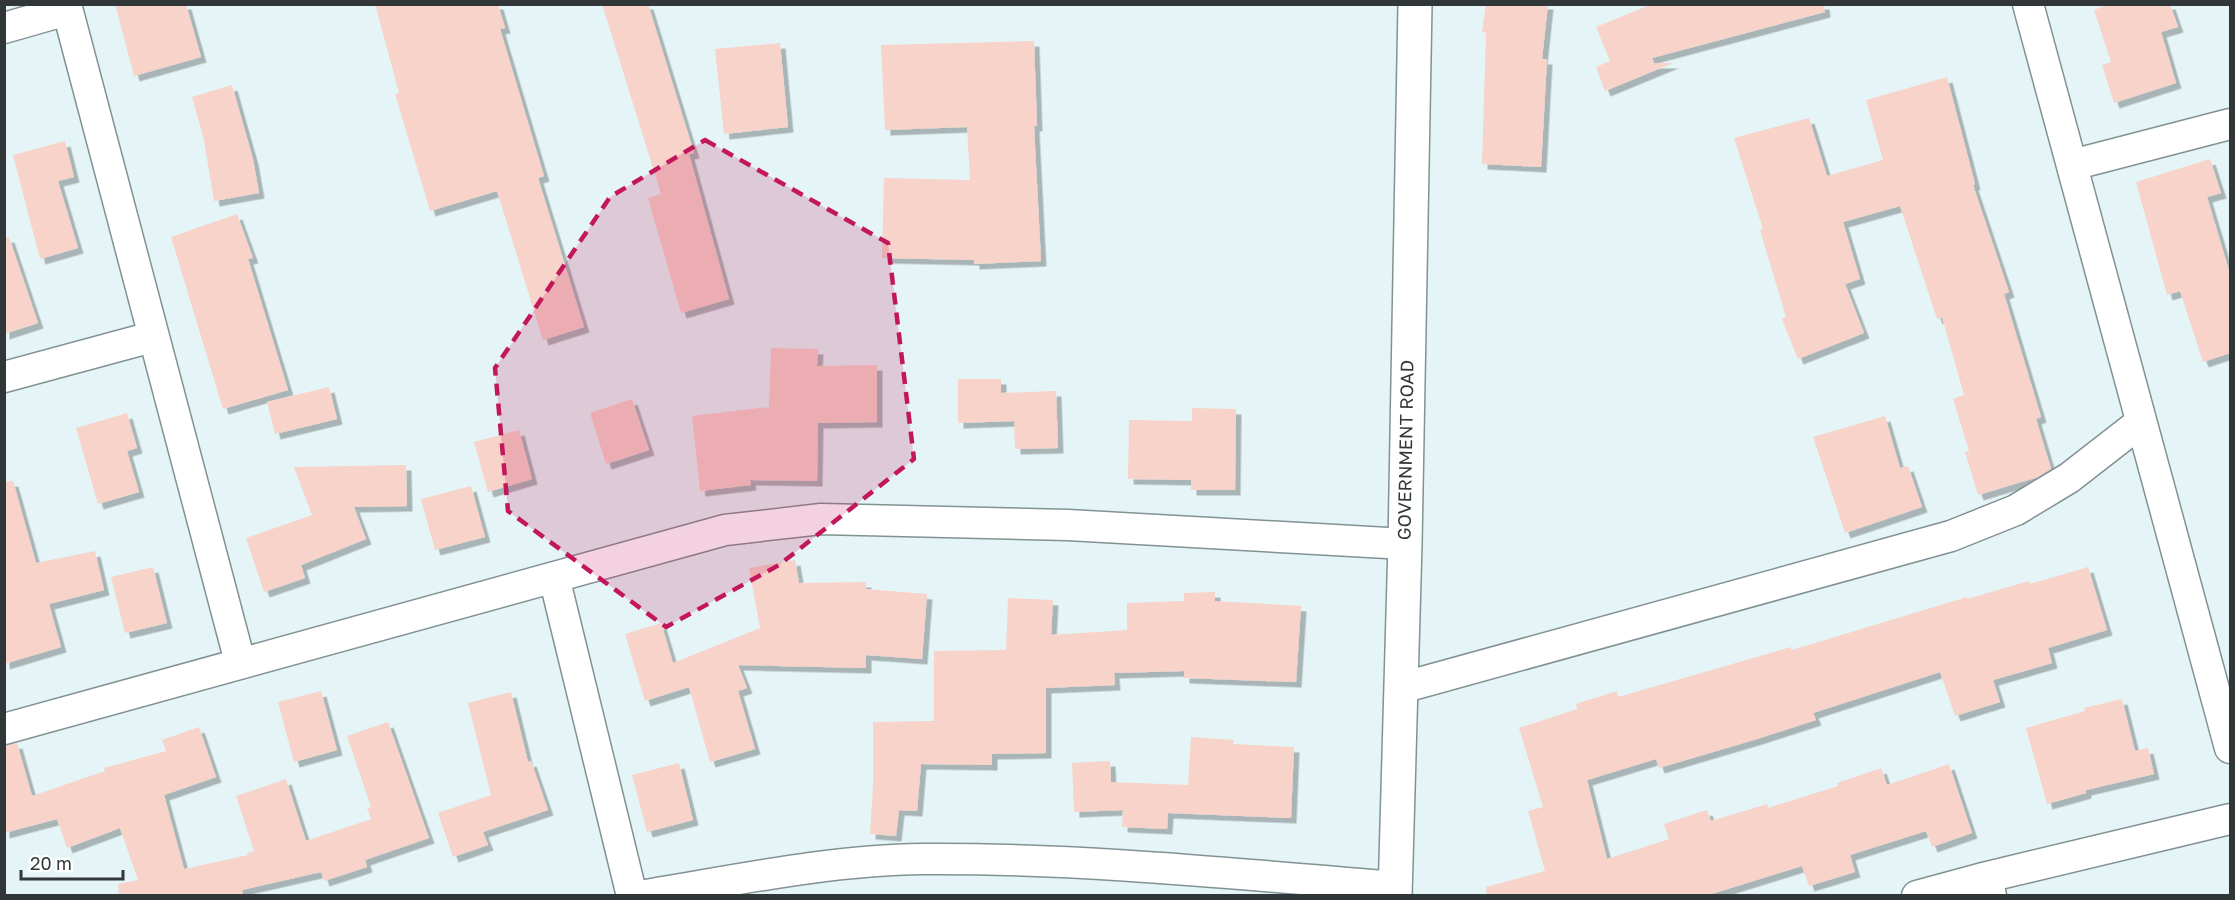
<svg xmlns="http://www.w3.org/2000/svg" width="2235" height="900" font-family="'Golos Text',sans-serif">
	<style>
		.building { fill: #f7d3c9; filter: url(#shadow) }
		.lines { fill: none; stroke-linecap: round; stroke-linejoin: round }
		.street-casing { stroke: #829193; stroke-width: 33 }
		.secondary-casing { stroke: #829193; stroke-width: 36 }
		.street { stroke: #fff; stroke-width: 30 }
		.secondary { stroke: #fff; stroke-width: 33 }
		.marked { fill: #c2185b; fill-opacity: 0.2; stroke: #c2185b; stroke-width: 4.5; stroke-dasharray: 12 8; stroke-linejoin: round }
		.labels { text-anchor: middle; stroke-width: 4.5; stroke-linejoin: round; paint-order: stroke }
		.street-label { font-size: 18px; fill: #313738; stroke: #fff }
	</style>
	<defs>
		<filter id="shadow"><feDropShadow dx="5.5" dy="5.5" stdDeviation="0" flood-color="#0004"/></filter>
	</defs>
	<rect width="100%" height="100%" fill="#e5f5f7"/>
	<path class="building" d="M 115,4 L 186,4 L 201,57 L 134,76 Z
		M 375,4 L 498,4 L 505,28 L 500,29 L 544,176 L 538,178 L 584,327 L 543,340 L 497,191 L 430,211 L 395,94 L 399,93 Z
		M 602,4 L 648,4 L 694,153 L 689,154 L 729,299 L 681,313 L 648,198 L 661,194 Z
		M 1486,4 L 1548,4 L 1542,59 L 1547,59 L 1541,167 L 1482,164 L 1486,33 L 1482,32 Z
		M 1652,4 L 1824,4 L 1825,12 L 1652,58 L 1654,63 L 1673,63 L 1605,91 L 1596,67 L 1610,61 L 1596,27 Z
		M 2109,4 L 2170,4 L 2178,27 L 2161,32 L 2176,83 L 2114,103 L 2102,65 L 2111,62 L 2094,10 Z
		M 1034,41 L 1037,126 L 1034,126 L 1041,261 L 974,264 L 974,260 L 882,258 L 884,178 L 970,180 L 967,127 L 885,130 L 881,45 Z
		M 780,43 L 788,127 L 724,134 L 715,49 Z
		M 1947,77 L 1975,184 L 1973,185 L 2009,292 L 2004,294 L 2041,417 L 2036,419 L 2051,469 L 2038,477 L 1978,495 L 1965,452 L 1969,451 L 1953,399 L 1964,395 L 1942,317 L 1937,319 L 1900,206 L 1843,222 L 1860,279 L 1845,284 L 1864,333 L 1798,359 L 1782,319 L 1786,317 L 1760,230 L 1763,229 L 1734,138 L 1809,118 L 1827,176 L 1883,160 L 1866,100 Z
		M 232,85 L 253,159 L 259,193 L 214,201 L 204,140 L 192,97 Z
		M 65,141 L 74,177 L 58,181 L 78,248 L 40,259 L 13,155 Z
		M 2210,159 L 2221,193 L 2207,197 L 2230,274 L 2230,353 L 2203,362 L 2180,291 L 2167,295 L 2136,182 Z
		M 237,214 L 253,258 L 248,259 L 288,390 L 223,409 L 171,237 Z
		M 9,237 L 38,323 L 4,334 L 4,238 Z
		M 771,348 L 818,349 L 817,366 L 877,365 L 877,422 L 818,423 L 817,481 L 750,480 L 751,485 L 700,491 L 692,416 L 769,407 Z
		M 958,379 L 1001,379 L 1001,393 L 1056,391 L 1058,448 L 1015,449 L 1014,421 L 958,423 Z
		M 329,387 L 337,419 L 275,434 L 267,402 Z
		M 632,399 L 649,450 L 606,464 L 590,413 Z
		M 1192,408 L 1236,409 L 1235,490 L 1191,490 L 1191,480 L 1128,479 L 1129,420 L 1192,421 Z
		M 127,413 L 137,448 L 127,451 L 139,492 L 98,504 L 76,428 Z
		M 1885,416 L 1900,468 L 1908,466 L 1922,507 L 1845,533 L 1813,437 Z
		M 519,430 L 532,479 L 488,492 L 474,442 Z
		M 406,465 L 407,506 L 354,507 L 366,539 L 301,565 L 305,578 L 264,592 L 246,538 L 312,515 L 294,467 Z
		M 13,481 L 36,563 L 95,551 L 104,590 L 49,604 L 61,647 L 4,664 L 4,482 Z
		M 471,486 L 485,537 L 435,550 L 421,499 Z
		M 795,560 L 799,583 L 866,582 L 866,589 L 927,594 L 922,659 L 866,655 L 866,668 L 738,665 L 747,688 L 738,691 L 755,749 L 710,762 L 689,687 L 645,701 L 625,634 L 661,623 L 673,663 L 760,628 L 749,568 Z
		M 153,567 L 167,623 L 125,633 L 111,577 Z
		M 2088,567 L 2107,630 L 2048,648 L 2052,663 L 1993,680 L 2000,702 L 1955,716 L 1940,672 L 1813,713 L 1816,720 L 1757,739 L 1659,768 L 1656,759 L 1587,780 L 1607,859 L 1669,839 L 1664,824 L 1707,810 L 1711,821 L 1767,804 L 1768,808 L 1838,786 L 1837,783 L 1881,768 L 1887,785 L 1949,764 L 1972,833 L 1932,847 L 1926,831 L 1850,855 L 1855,872 L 1809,886 L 1802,866 L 1705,896 L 1487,896 L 1486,887 L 1545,871 L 1528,811 L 1543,807 L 1519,728 L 1577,709 L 1576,704 L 1617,691 L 1618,697 L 1791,647 L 1792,650 L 1967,597 L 1967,599 L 2029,581 L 2030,584 Z
		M 1215,592 L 1215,601 L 1301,606 L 1296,682 L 1184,678 L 1184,671 L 1114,673 L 1115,685 L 1046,688 L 1046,753 L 992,754 L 992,765 L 921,764 L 917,811 L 899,810 L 896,836 L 870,834 L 873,786 L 873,722 L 934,721 L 934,651 L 1006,650 L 1008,598 L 1053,600 L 1051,635 L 1127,630 L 1127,603 L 1184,601 L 1184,593 Z
		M 321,691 L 337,750 L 294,762 L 278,702 Z
		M 511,692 L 528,762 L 531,761 L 548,810 L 483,832 L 488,845 L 453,857 L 438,813 L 491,795 L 468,703 Z
		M 2122,699 L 2135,751 L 2148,748 L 2154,774 L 2086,790 L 2086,793 L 2047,804 L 2026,728 L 2085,711 L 2084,708 Z
		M 388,722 L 429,838 L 365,860 L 367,867 L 324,881 L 321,872 L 242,890 L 243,896 L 119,896 L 118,884 L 138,880 L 120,828 L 67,848 L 57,819 L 4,833 L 4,746 L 17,743 L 32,796 L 105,771 L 104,768 L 166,751 L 162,740 L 199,727 L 216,777 L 164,795 L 184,869 L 248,855 L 247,853 L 254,851 L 236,796 L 286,779 L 306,841 L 371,819 L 367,808 L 371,807 L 347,736 Z
		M 1191,737 L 1234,740 L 1233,744 L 1294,747 L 1291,818 L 1168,813 L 1167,829 L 1122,827 L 1123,810 L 1074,812 L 1072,763 L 1110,761 L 1111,782 L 1188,785 Z
		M 679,763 L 693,820 L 647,832 L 632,775 Z"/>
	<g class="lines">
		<defs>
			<path id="street" d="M 66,4 L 240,662
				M 2028,4 L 2230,748
				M 4,28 L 67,10
				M 2072,165 L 2230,124
				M 4,377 L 152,337
				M 554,577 L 632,896
				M 1401,688 L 1951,536 L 2016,510 L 2069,478 L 2141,422
				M 4,729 L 725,530 L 821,519 L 1068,525 L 1405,544
				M 1987,877 L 2230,819
				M 639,896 C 732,881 828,860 923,859 C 1081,858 1238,874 1395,887
				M 1917,896 L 1987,877 L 1991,896"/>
			<path id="secondary" d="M 1395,896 L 1405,544 L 1415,4"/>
		</defs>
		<use href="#street" class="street-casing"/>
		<use href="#secondary" class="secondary-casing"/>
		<use href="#street" class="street"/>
		<use href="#secondary" class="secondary"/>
	</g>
	<path class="marked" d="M 705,140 L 888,243 L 914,459 L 779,565 L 666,627 L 508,511 L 495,368 L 610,197 Z"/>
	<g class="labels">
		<g class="street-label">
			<text transform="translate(1406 450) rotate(-89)" y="6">GOVERNMENT ROAD</text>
		</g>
	</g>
	<rect width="2235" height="900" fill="none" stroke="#313738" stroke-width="12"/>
	<path d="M21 870v9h102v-9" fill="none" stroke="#313738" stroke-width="3"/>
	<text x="30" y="870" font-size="18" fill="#313738" stroke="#ffffff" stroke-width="4.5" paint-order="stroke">20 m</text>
</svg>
